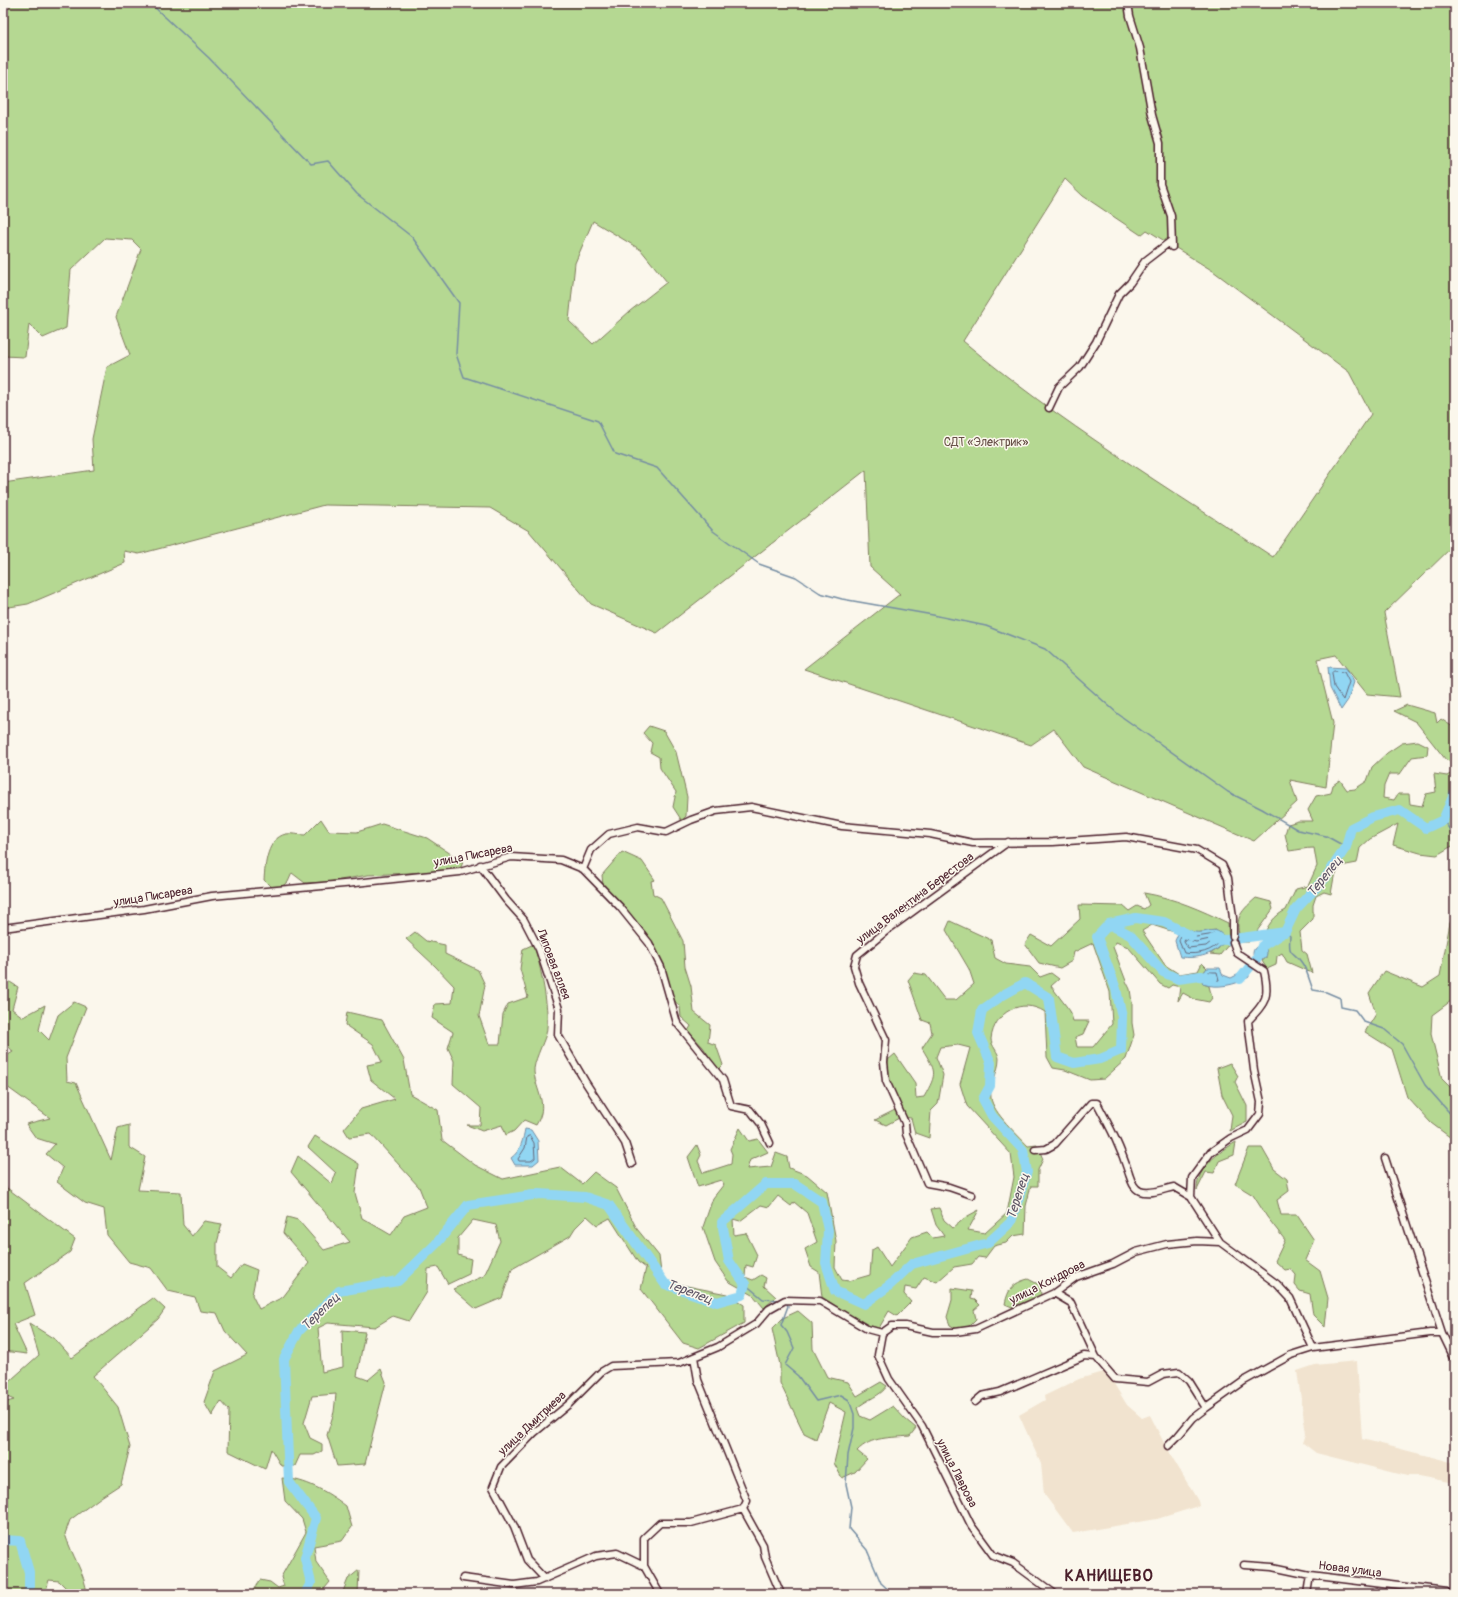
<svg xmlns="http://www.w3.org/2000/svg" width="1458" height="1597" font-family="Pangolin,sans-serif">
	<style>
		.built { fill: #f1e3cf }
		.green { fill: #b5d892; stroke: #807c5e; fill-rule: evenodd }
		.water { fill: #91d6f3; stroke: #758da3 }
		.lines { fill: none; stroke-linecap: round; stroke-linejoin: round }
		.shore { stroke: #66687b; stroke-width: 1 }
		.stream { stroke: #758da3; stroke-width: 1.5 }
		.river { stroke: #91d6f3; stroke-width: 10 }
		.minor-casing { stroke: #4a1f2b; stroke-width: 9 }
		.minor { stroke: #fbf7ec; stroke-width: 6 }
		.labels { text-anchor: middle; stroke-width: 3; stroke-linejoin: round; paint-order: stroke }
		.park-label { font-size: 12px; fill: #654d45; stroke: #fbf7ec }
		.street-label { font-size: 12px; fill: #4a1f2b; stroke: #fbf7ec }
		.water-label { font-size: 13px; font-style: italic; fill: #5f5667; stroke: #fbf7ec }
		.district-label { font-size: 16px; font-weight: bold; letter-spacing: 1px; fill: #4a1f2b; stroke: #fbf7ec }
	</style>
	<rect width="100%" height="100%" fill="#fbf7ec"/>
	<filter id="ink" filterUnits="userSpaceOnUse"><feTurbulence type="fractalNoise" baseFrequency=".025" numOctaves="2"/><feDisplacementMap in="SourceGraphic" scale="8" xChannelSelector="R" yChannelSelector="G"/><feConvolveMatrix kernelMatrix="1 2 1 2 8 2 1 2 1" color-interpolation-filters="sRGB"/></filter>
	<g filter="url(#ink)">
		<path class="built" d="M 1357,1361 L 1362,1439 L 1455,1463 L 1455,1483 L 1418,1476 L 1407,1476 L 1316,1453 L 1303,1443 L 1306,1434 L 1297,1371 L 1315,1365 Z
			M 1106,1371 L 1127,1405 L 1142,1418 L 1150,1415 L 1165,1445 L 1198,1501 L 1199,1506 L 1157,1519 L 1073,1533 L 1044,1494 L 1041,1464 L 1019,1415 L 1045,1400 L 1044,1396 L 1079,1379 Z"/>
		<path class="green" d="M 3,3 L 1455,3 L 1455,544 L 1384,613 L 1400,697 L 1367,694 L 1336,655 L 1317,659 L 1333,723 L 1326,787 L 1290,780 L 1297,802 L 1254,841 L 1083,767 L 1054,729 L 1031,745 L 804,669 L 900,594 L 870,567 L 866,470 L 657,633 L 591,604 L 529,531 L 490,508 L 324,505 L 139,554 L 124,551 L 125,563 L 28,604 L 3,608 L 3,483 L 94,470 L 92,439 L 107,367 L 130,355 L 116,317 L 141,249 L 132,240 L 105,238 L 71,270 L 66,328 L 43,338 L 29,324 L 25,357 L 3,356 ZM 1065,179 L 1083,196 L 1141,235 L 1147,230 L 1213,271 L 1349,372 L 1371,414 L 1273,557 C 1168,488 1059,422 963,341 ZM 593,221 L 641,250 L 667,282 L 630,311 L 593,344 L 569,321 L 575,263 Z
			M 1407,705 L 1435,713 L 1437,723 L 1441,719 L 1453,727 L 1455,763 L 1446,760 L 1416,722 L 1394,711 Z
			M 649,726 L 664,731 L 676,752 L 687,797 L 686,816 L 682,821 L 673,807 L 676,792 L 660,768 L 659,757 L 650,752 L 652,743 L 643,733 Z
			M 1418,741 L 1428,746 L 1427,755 L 1412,757 L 1400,774 L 1389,774 L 1384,786 L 1383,798 L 1394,800 L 1398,794 L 1409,794 L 1410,804 L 1422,806 L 1426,794 L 1436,792 L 1434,774 L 1447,776 L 1455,771 L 1455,851 L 1452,846 L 1437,855 L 1420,853 L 1393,845 L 1398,824 L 1370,839 L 1360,848 L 1357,863 L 1341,866 L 1334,877 L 1331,894 L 1324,892 L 1316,896 L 1313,905 L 1313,919 L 1300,932 L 1302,950 L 1307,954 L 1312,973 L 1287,962 L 1282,953 L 1277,956 L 1276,965 L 1267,969 L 1262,961 L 1266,958 C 1266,952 1263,944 1263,939 C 1266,926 1275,915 1286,910 L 1296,889 L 1308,886 L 1317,866 L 1314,848 C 1305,848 1298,850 1289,851 L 1285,834 L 1288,824 L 1298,821 L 1313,821 L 1308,810 L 1316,796 L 1331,793 L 1333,785 L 1340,780 L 1347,790 L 1355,789 L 1367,781 L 1372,767 L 1387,753 L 1402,743 Z
			M 321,819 L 329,831 L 357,832 L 382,824 L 427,838 L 463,862 L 461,867 L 448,871 L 368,875 L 329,882 L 305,883 L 292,873 L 288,882 L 275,891 L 264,880 C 265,865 267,838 286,834 C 291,833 300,835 305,835 Z
			M 622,852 L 642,861 L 655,880 L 651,881 L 653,894 L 661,898 L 683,941 L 685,967 L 691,986 L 694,1012 L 710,1025 L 708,1042 L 716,1045 L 723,1065 L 718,1070 L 703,1047 L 688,1031 L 691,1026 L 681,1017 L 680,1007 L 673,999 L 663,965 L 646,932 L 603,886 L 602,875 Z
			M 1144,893 C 1174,898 1201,910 1228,923 L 1229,944 L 1220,955 L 1210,954 L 1219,948 L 1216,930 L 1196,933 L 1186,929 L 1174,932 L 1152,925 L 1142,931 L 1165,965 L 1179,974 L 1198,971 L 1202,963 L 1207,968 L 1201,976 L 1203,984 L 1209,986 L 1212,998 L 1209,1002 L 1194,999 L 1183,993 L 1178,1001 L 1180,987 L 1172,985 L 1168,988 L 1160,984 L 1128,947 L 1116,942 L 1113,947 L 1126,981 L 1130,989 L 1132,1003 L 1132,1023 L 1134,1035 L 1126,1059 L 1104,1079 L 1090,1080 L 1065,1070 L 1053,1068 L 1047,1057 L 1045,1012 C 1022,997 994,1012 991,1039 C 991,1046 999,1052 999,1059 C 999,1072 989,1085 991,1098 C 993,1113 1018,1135 1028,1146 L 1037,1145 L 1043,1159 L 1038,1170 L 1038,1186 L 1031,1186 L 1026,1206 L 1025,1234 L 1013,1236 L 1006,1243 L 994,1246 L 985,1258 L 978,1257 L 972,1264 L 954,1267 L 937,1282 L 924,1277 L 916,1289 L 905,1287 L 904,1294 L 911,1302 L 897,1316 L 889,1311 L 879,1328 L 864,1324 L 822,1297 L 819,1272 L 811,1267 L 805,1249 L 817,1242 L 807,1213 L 794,1202 L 791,1206 L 778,1196 L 769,1207 L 761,1205 L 740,1221 L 733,1219 L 734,1235 L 746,1233 L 757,1255 L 753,1267 L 746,1265 L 745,1277 L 753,1280 L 761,1275 L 766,1278 L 764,1286 L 776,1297 L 764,1308 L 753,1295 L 728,1281 L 715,1262 L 703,1227 L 713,1198 L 724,1184 L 721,1180 L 698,1187 L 688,1157 L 697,1145 L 701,1155 L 698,1161 L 703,1173 L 731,1164 L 732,1154 L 730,1149 L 740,1128 L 749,1141 L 758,1139 L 768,1152 L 750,1160 L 747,1169 L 771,1167 L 776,1153 L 787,1157 L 789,1168 L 807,1175 L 827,1192 L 836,1241 L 835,1267 L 842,1280 L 849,1281 L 870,1275 L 872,1250 L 877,1247 L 890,1267 L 912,1237 L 927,1232 L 933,1238 L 944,1236 L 936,1225 L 931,1209 L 939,1208 L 944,1220 L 953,1228 L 966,1217 L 979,1210 L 968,1230 L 985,1233 L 1007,1213 L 1014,1177 L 1011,1154 L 967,1106 L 960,1084 L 970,1048 L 958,1045 L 940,1047 L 936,1057 L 943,1075 L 938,1104 L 931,1111 L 929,1138 L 915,1133 L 911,1118 L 901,1117 L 886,1125 L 875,1120 L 897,1109 L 887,1072 L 888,1060 L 895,1054 L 915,1083 L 916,1098 L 924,1097 C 938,1072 936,1072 922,1048 L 932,1033 L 930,1023 L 922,1020 L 908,980 L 914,973 L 926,975 L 945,1000 L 956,1000 L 974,984 L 969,969 L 946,930 L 950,921 L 991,940 L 995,958 L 1006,964 L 1030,967 L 1040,977 L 1051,973 L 1059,979 L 1051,986 L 1070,1011 L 1073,1021 L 1089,1021 L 1083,1034 L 1075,1037 L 1077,1047 L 1093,1047 L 1112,1024 L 1110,992 L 1093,943 L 1074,952 L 1072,961 L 1060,968 L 1039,963 L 1025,944 L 1031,935 L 1051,946 L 1080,919 L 1079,905 L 1123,906 L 1129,911 L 1137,906 L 1144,909 L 1149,905 Z
			M 1256,898 L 1271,902 L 1273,909 L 1249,942 L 1241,942 C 1234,919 1239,913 1256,898 Z
			M 1455,913 L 1455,998 L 1432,1015 L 1431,1034 L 1442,1079 L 1455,1092 L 1455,1141 L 1431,1123 L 1407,1097 L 1392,1049 L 1365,1032 L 1376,1014 L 1369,993 L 1384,971 L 1423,987 L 1440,976 L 1450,923 Z
			M 415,932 L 426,941 L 445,945 L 445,954 L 478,970 L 485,985 L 479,1016 L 489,1044 L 500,1044 L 503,1014 L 508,1004 L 528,997 L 520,969 L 523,949 L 534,944 C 540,964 551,1014 546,1034 C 543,1044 533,1063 534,1072 C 536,1092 549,1104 536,1125 L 524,1120 L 514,1131 L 506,1135 L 502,1125 L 482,1131 L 467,1125 L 480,1125 L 481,1108 L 453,1084 L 454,1061 L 448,1048 L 453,1032 L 432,1018 L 435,1004 L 452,1003 L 454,986 L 435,966 L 406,939 Z
			M 3,954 L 6,955 L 5,979 L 18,987 L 12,1009 L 23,1017 L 45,1005 L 39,1030 L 49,1040 L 58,1015 L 74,1002 L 86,1007 L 66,1058 L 67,1081 L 76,1083 L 111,1160 L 118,1128 L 129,1125 L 129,1147 L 145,1157 L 138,1190 L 181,1192 L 183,1225 L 192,1236 L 204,1221 L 222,1224 L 217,1243 L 217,1267 L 231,1278 L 242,1264 L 257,1270 L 252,1295 L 259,1309 L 283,1297 L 309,1263 L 283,1233 L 287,1217 L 298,1220 L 324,1250 L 350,1242 L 291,1172 L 298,1156 L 332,1184 L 336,1173 L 308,1147 L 315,1136 L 359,1164 L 355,1193 L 362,1218 L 391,1235 L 404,1216 L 427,1207 L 419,1187 L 371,1134 L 349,1137 L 344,1129 L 361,1109 L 395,1099 L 371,1080 L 367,1065 L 382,1062 L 373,1044 L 345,1025 L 347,1012 L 382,1020 L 404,1060 L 410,1094 L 438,1110 L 442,1140 L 475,1165 L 503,1179 L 560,1167 L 582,1184 L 594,1172 L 616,1188 L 637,1229 L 659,1256 L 662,1281 L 727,1294 L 744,1305 L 744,1323 L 699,1348 L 683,1343 L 641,1289 L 646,1268 L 638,1262 L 610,1218 L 597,1225 L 587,1216 L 575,1228 L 570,1236 L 512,1269 L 502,1298 L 476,1309 L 453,1289 L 484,1276 L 500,1241 L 496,1225 L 473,1220 L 458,1238 L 458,1255 L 471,1259 L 469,1274 L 448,1284 L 438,1267 L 428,1269 L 427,1292 L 409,1321 L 393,1316 L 375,1327 L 328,1323 L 318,1328 L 322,1372 L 343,1367 L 342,1330 L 365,1332 L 357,1376 L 368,1380 L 381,1369 L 386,1382 L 365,1464 L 337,1466 L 327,1435 L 334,1412 L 336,1394 L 312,1396 L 304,1423 L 310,1438 L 322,1444 L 322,1451 L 314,1455 L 300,1455 L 295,1466 L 281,1466 L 271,1449 L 265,1469 L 228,1451 L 229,1410 L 221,1401 L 212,1416 L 204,1402 L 215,1371 L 247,1355 L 225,1331 L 217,1313 L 200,1311 L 195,1297 L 168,1291 L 151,1268 L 129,1262 L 107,1235 L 104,1209 L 85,1203 L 57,1182 L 63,1168 L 46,1154 L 55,1144 L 36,1138 L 26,1124 L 50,1118 L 3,1084 L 3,1058 L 13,1052 L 3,1039 Z
			M 1230,1063 L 1238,1076 L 1235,1082 L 1247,1106 L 1247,1122 L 1230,1131 L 1232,1115 L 1222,1095 L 1217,1068 Z
			M 1236,1142 L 1234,1155 L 1219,1161 L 1214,1173 L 1206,1172 L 1197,1190 C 1197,1167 1218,1153 1236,1142 Z
			M 1249,1148 L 1262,1148 L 1274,1169 L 1287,1179 L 1289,1191 L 1277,1200 L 1281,1215 L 1297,1215 L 1314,1240 L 1305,1260 L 1320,1271 L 1328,1298 L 1325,1327 L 1313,1315 L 1310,1294 L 1300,1291 L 1295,1285 L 1296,1275 L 1291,1269 L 1285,1270 L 1275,1261 L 1285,1240 L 1267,1217 L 1253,1195 L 1235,1184 Z
			M 3,1185 L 75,1239 L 70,1252 L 25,1283 L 35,1315 L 13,1324 L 27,1354 L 3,1351 Z
			M 1028,1279 L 1040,1285 L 1041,1295 L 1012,1307 L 1005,1304 C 1008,1289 1013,1283 1028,1279 Z
			M 952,1288 L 972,1291 L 971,1299 L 975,1300 L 980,1305 L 974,1310 L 976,1319 L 967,1328 L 957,1329 L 950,1325 L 947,1317 L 952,1300 Z
			M 153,1298 L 165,1309 L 158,1319 L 93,1376 L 118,1407 L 130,1447 L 121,1484 L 101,1497 L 70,1520 L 65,1534 C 71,1554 85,1573 87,1594 L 72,1594 L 59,1581 L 49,1580 L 45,1594 L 3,1594 L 3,1403 L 14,1400 L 3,1395 L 3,1387 L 39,1355 L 29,1323 L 56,1340 L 72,1358 Z
			M 798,1311 L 812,1323 L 813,1349 L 827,1377 L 848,1382 L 857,1396 L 881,1382 L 887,1386 C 881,1396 867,1399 857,1408 L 860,1416 L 870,1420 L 893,1406 L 905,1419 L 916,1428 L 910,1436 C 891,1438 871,1436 857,1451 L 867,1459 L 855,1472 L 842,1478 L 834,1463 L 846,1412 L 829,1403 L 816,1439 L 804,1433 L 780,1383 L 780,1365 L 772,1329 L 783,1318 Z
			M 282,1478 C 305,1479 328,1492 346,1506 L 352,1527 L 342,1541 L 314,1546 L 316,1562 L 330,1582 L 320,1594 L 251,1594 L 260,1580 L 270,1582 L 278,1588 L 284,1586 L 281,1577 L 306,1532 L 302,1519 L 285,1501 Z
			M 359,1570 L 358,1594 L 342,1594 L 348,1579 Z"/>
		<path class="water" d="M 1328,667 L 1346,668 L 1354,682 L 1348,700 L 1341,710 L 1330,688 Z
			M 1186,929 C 1189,930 1192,932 1195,932 C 1209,934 1216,923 1226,940 C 1215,955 1198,959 1180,957 L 1175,941 L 1179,931 Z
			M1253 953a7 7 0 1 1 14 0a7 7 0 1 1-14 0Z
			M 1207,968 L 1220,968 L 1223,975 L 1231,978 L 1249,969 L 1249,977 C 1237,985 1216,989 1203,984 L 1201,976 Z
			M 525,1129 L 531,1130 L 538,1141 L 539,1160 L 533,1165 L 515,1165 L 511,1158 C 521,1151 523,1139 525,1129 Z"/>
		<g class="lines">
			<path class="shore" d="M 1334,671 L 1344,672 L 1349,682 L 1343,700 L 1334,687 L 1332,673 Z
				M 1186,933 L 1196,937 L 1215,934 L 1221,940 C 1213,952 1197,955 1184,953 L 1179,941 L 1181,935 Z
				M 1185,939 L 1196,942 L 1210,939 L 1212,941 L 1206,946 L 1188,948 L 1184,942 Z
				M 1209,972 L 1217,972 L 1219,980 L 1207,981 L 1205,976 Z
				M 530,1136 L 534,1143 L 535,1158 L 531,1161 L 519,1161 L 518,1159 L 525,1148 L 527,1137 Z"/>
			<path class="stream" d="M 150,3 L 209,58 L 311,164 L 328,161 L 357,194 L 412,237 L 459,303 L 456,354 L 464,377 L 598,421 L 615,454 L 657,468 L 713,531 L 759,564 L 796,577 L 820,593 L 842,599 L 933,615 L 986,626 L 1045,649 L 1118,714 L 1228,792 L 1262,809 L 1298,830 L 1326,836 L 1346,847
				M 1443,820 L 1455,837
				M 1285,932 L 1290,936 C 1288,958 1293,949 1302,963 C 1307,970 1310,982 1313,990 L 1326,992 L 1340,998 L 1341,1007 L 1355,1010 L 1364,1022 L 1384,1029 L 1402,1044 L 1425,1085 L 1455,1119
				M 745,1284 L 763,1299 L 780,1300
				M 786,1302 L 788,1306 L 781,1325 L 787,1332 L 794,1348 L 785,1365 L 798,1376 L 816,1401 L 841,1395 L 849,1400 L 854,1414 L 854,1428 L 848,1455 L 846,1484 L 851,1507 L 849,1529 L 867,1550 L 881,1583 L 893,1594"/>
			<path class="river" d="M 1109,924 L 1130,935 L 1163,972 L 1178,979 L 1201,976 L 1213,978
				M 1213,939 L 1226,940 L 1285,932 L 1296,909 L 1326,877 L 1346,847 L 1351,828 L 1373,817 L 1400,810 L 1426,828 L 1443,820 L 1455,792
				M 1240,979 L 1257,958 L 1262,946 L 1281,934
				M 3,1540 L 20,1541 L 29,1572 L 29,1594
				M 305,1594 L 311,1583 L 305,1558 L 316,1518 L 289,1482 L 284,1359 L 299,1331 L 339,1291 L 398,1281 L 436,1244 L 468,1205 L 539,1194 L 585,1197 L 609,1205 L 665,1284 L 717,1302 L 742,1295 L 745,1284 L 729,1261 L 722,1222 L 766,1184 L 795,1184 L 822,1202 L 828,1230 L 826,1263 L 835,1291 L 864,1304 L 890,1285 L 912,1264 L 988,1243 L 1011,1222 L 1027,1172 L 1023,1150 L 992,1116 L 983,1099 L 990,1086 L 991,1063 L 978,1033 L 982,1010 L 1003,995 L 1025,983 L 1049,998 L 1057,1057 L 1074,1063 L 1100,1059 L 1121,1050 L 1122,1017 L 1116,989 L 1097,937 L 1109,924 L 1136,918 L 1164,922 L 1191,936"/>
			<defs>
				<path id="minor" d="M 1128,3 L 1130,16 L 1140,48 L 1152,115 L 1160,143 L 1160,184 L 1171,216 L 1172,247
					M 1049,408 L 1059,387 L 1080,367 L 1096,342 L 1119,294 L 1130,283 L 1145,261 L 1171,241
					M 480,865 L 506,900 L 524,920 L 539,949 L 559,1009 L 558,1035 L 586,1083 L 625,1143 L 632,1164
					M 583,869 L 591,850 L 609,834 L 638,827 L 666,832 L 691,820 L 716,811 L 751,807 L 842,826 L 930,834 L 973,843 L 1053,842 L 1126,837 L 1197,850 L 1222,865 L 1228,878 L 1233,918 L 1233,936
					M 3,928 L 144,909 L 212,896 L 355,883 L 460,872 L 511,857 L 561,860 L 583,869 L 620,907 L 649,943 L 661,967 L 677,1023 L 723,1080 L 731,1106 L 750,1110 L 761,1124 L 770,1143
					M 1233,942 L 1237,953 L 1264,971 C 1270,997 1266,1002 1248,1021 L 1254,1070 L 1261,1102 L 1260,1114 L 1248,1130 L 1231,1138 L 1211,1152 L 1192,1178 L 1191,1197 L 1220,1242 L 1277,1284 L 1290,1298 L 1313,1348
					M 1035,1150 L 1046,1149 L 1055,1144 L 1091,1103 L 1097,1103 C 1110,1127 1121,1148 1129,1174 C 1131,1180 1133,1188 1140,1191 C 1150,1195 1164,1189 1174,1187 L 1191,1197
					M 1385,1158 L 1442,1333
					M 972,1195 L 949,1187 L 927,1183 L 906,1134 L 905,1123 L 886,1081 L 884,1062 L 886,1040 L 859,983 L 854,966 L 857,955 L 890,928 L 1008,842
					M 1054,1293 L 1071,1303 L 1096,1357 L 1115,1379 L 1148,1382 L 1163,1374 L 1179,1372 L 1189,1381 L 1206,1408
					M 882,1333 L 892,1326 L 905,1326 L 933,1332 L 955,1332 L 976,1329 L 1054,1293 L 1076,1277 L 1113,1264 L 1136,1252 L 1167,1244 L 1197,1241 L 1220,1242
					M 882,1333 L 878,1355 L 889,1379 L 922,1426 L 971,1525 L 993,1555 L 1013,1563 L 1055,1594
					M 694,1357 L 698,1380 L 747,1501 L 743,1509 L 763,1545 L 765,1557 L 781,1594
					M 975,1402 L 982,1396 L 1000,1392 L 1084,1356 L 1096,1357
					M 1168,1446 L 1178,1436 L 1193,1418 L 1206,1408 L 1244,1381 L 1291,1355 L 1313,1348 L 1430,1333 L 1442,1333 L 1455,1360
					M 1244,1565 L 1272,1567 L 1310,1575 L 1455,1593
					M 463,1578 L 514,1585 L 537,1582 L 596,1556 L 617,1553 L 644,1566
					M 545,1579 L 527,1560 L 514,1526 L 493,1487 L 501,1467 L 534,1433 L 569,1404 L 601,1372 L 611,1366 L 679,1363 L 718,1347 L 756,1324 L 769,1309 L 785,1300 L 820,1301 L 867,1329 L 882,1333
					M 660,1594 L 644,1566 L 644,1538 L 660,1523 L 691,1523 L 743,1509
					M 1307,1594 L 1310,1575"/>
			</defs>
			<use href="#minor" class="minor-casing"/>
			<use href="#minor" class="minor"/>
		</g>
	</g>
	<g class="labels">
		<g class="park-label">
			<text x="986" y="446">СДТ «Электрик»</text>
		</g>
		<g class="street-label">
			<text transform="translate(473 855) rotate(-11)" y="4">улица Писарева</text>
			<text transform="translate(153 896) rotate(-9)" y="4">улица Писарева</text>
			<text transform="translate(915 898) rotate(-37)" y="4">улица Валентина Берестова</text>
			<text transform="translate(554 964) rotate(69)" y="4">Липовая аллея</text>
			<text transform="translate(1047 1282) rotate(-27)" y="4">улица Кондрова</text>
			<text transform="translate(532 1423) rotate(-43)" y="4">улица Дмитриева</text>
			<text transform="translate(957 1473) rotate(63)" y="4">улица Лаврова</text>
			<text transform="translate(1350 1569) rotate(7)" y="4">Новая улица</text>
		</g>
		<g class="water-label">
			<text transform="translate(1324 876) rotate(-51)" y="5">Терепец</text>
			<text transform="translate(1017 1196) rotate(-72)" y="5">Терепец</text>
			<text transform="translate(690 1291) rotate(21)" y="5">Терепец</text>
			<text transform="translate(320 1311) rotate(-44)" y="5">Терепец</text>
		</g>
		<g class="district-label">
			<text x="1109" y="1581">КАНИЩЕВО</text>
		</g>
	</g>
	<rect width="1458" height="1597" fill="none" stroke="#fbf7ec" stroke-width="16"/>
	<rect x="8" y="8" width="1442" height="1581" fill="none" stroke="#4a1f2b" stroke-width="1.5" filter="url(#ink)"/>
</svg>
